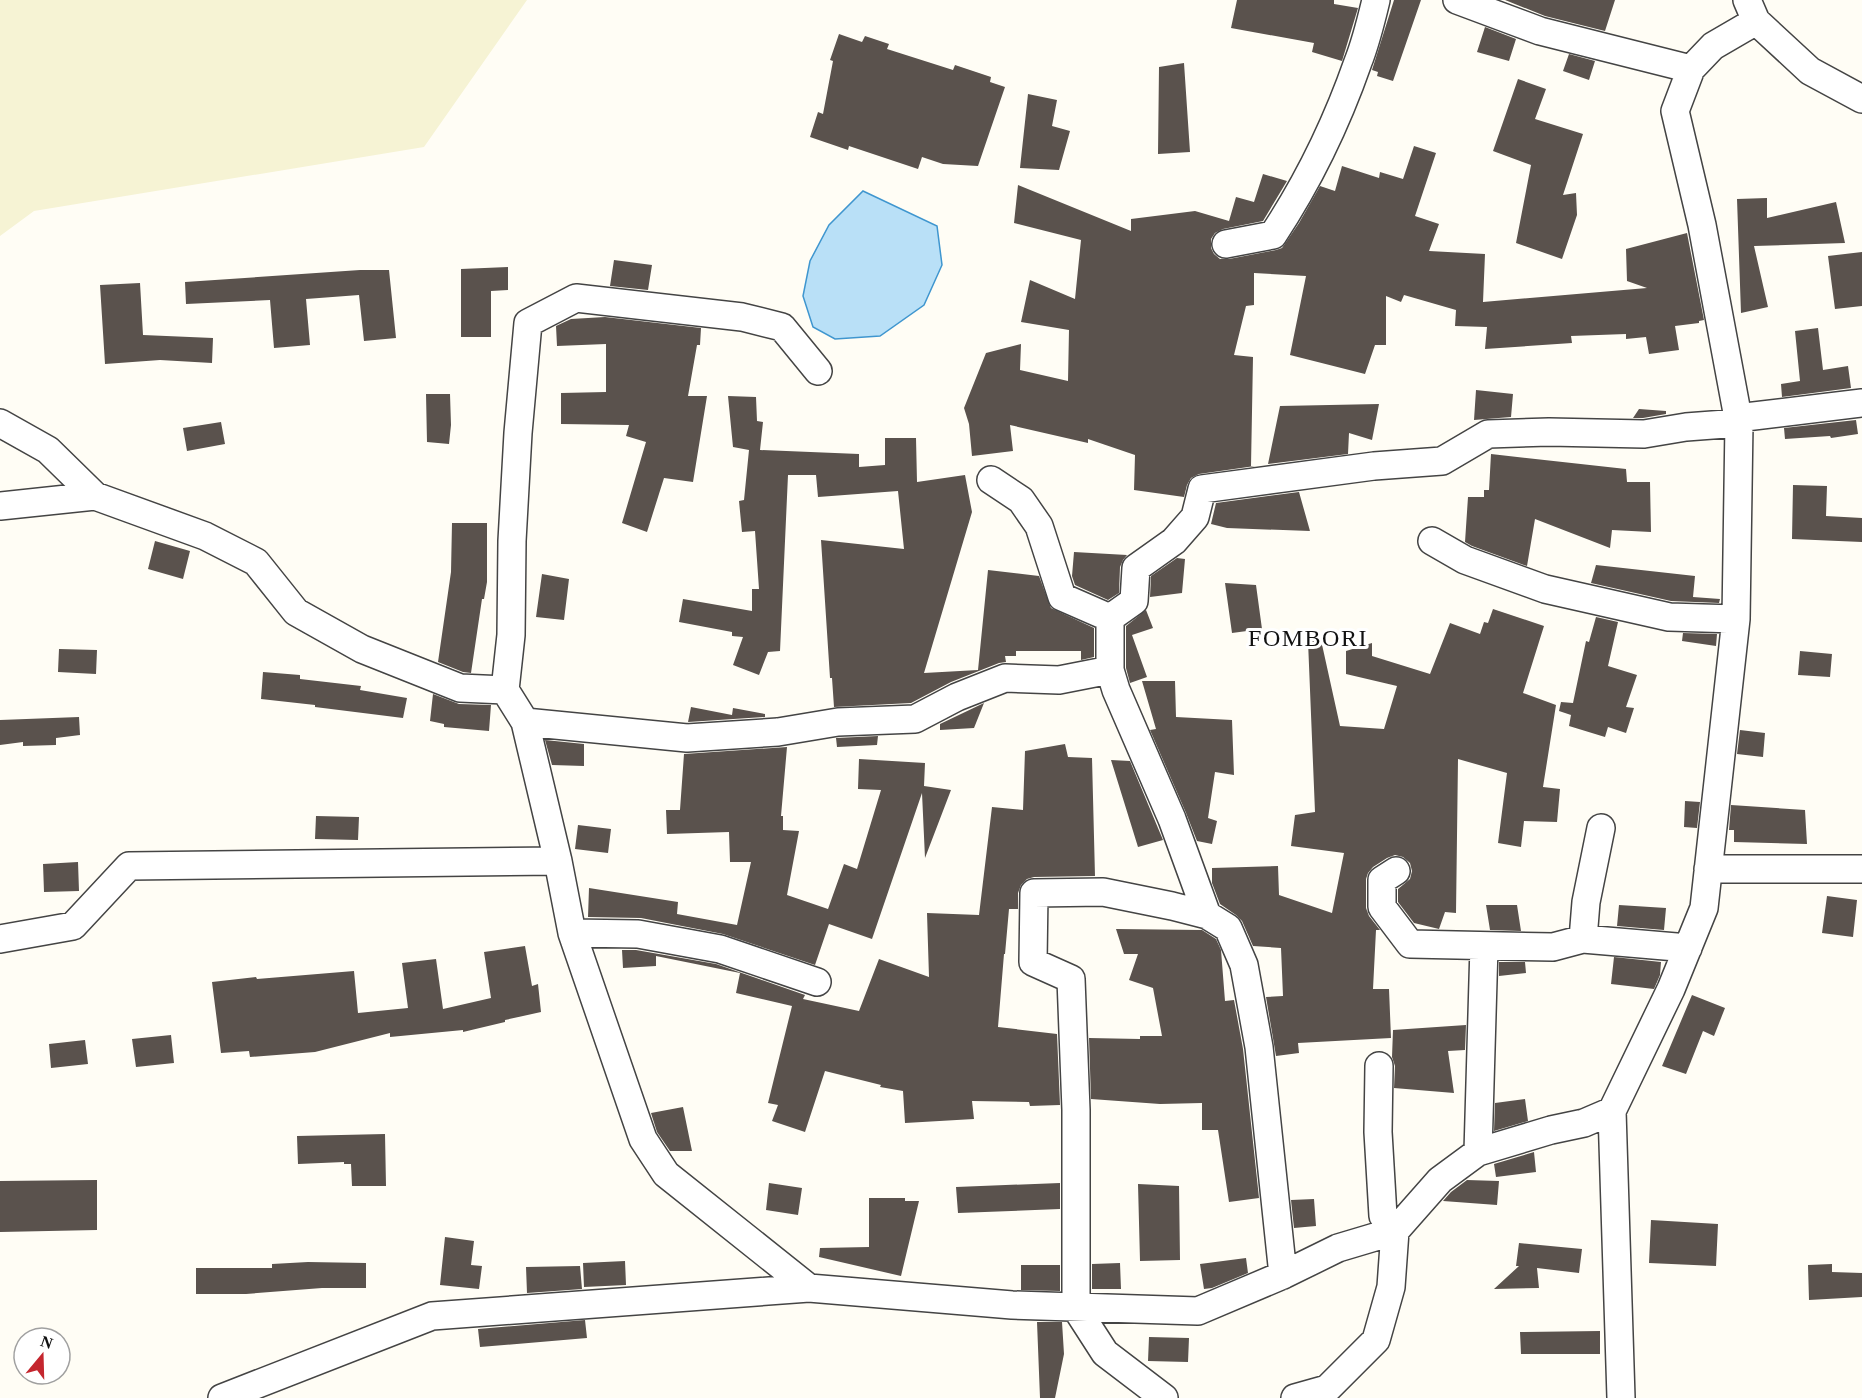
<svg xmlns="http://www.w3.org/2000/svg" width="1862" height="1398" font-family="Georgia,serif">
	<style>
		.farmland { fill: #f6f3d4 }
		.water { fill: #b9e0f7; stroke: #3f96cf; stroke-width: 1.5 }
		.building { fill: #5a524d }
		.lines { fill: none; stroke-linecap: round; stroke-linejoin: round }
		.minor-casing { stroke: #444; stroke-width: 30 }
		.minor { stroke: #fff; stroke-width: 27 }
		.labels { text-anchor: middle; stroke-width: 6; stroke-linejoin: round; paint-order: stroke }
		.quarter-label { font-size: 24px; letter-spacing: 1.5px; fill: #111; stroke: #fff }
	</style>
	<rect width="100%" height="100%" fill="#fffdf5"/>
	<path class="farmland" d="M 0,0 L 527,0 L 424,147 L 34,211 L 0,236 Z"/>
	<path class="water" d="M 863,191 L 937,226 L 942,265 L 924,305 L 880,336 L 835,339 L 813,327 L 803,296 L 810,261 L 829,225 Z"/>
	<path class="building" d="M 1237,0 L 1334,0 L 1334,4 L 1358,8 L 1342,61 L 1312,52 L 1314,43 L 1231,28 Z
		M 1394,0 L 1421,0 L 1393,81 L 1377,76 L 1378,72 L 1372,70 Z
		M 1505,0 L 1615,0 L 1605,31 L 1545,16 Z
		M 1485,27 L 1516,39 L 1509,61 L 1477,52 Z
		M 839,34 L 862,42 L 865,36 L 889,44 L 887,49 L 953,70 L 955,65 L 991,77 L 990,82 L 1005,87 L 978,166 L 943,164 L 922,157 L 918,169 L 849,146 L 848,150 L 810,137 L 818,112 L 823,114 L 833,61 L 830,60 Z
		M 1569,54 L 1595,61 L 1589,80 L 1563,71 Z
		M 1184,63 L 1190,152 L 1158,154 L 1159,67 Z
		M 1518,79 L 1546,89 L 1535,119 L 1583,134 L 1563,195 L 1576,193 L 1577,215 L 1562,259 L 1516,243 L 1531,165 L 1493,151 Z
		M 1028,94 L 1057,100 L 1052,126 L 1070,131 L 1059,170 L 1020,168 Z
		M 1414,146 L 1436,153 L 1415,216 L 1439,224 L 1429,251 L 1485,254 L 1483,302 L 1647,288 L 1627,281 L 1626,249 L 1687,233 L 1704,320 L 1699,321 L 1699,323 L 1675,326 L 1679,350 L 1649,354 L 1646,337 L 1626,339 L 1626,334 L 1571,336 L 1572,343 L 1485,349 L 1487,327 L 1455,326 L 1456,310 L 1404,295 L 1401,302 L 1386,296 L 1386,345 L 1375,345 L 1365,374 L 1290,355 L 1306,276 L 1254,273 L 1254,305 L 1246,306 L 1234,355 L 1253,357 L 1251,466 L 1255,466 L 1199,474 L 1191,478 L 1187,485 L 1184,497 L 1134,490 L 1135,455 L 1088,439 L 1088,443 L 1010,425 L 1013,451 L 972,456 L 969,424 L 964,408 L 986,353 L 1021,344 L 1020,370 L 1068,381 L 1069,330 L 1021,322 L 1030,280 L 1075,299 L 1081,240 L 1014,223 L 1018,185 L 1131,231 L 1131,219 L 1195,211 L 1229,221 L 1236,197 L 1254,202 L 1263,174 L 1287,181 L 1263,221 L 1223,229 L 1215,233 L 1211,239 L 1211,248 L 1214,254 L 1220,259 L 1229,259 L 1276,250 L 1282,248 L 1299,223 L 1320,186 L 1335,191 L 1342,166 L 1379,178 L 1380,172 L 1403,179 Z
		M 1767,198 L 1767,218 L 1836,202 L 1845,243 L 1754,246 L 1768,307 L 1741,313 L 1737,199 Z
		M 1862,252 L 1862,306 L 1835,309 L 1828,256 Z
		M 614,260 L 652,265 L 648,290 L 610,286 Z
		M 508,267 L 508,290 L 491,291 L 491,337 L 461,337 L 461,269 Z
		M 360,270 L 389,270 L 396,338 L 364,341 L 359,295 L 306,299 L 310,345 L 274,348 L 270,300 L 186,304 L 185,282 Z
		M 140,283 L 143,335 L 213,338 L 212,363 L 160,360 L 105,364 L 100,285 Z
		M 605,317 L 701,328 L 700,345 L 697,345 L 688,396 L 707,396 L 693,482 L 664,478 L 647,532 L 622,523 L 646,442 L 626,436 L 629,425 L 561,424 L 561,393 L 606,392 L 606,344 L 557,346 L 556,326 L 571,319 Z
		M 1818,328 L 1823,370 L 1848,366 L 1851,388 L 1782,397 L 1781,384 L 1800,381 L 1795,331 Z
		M 1476,390 L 1513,394 L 1511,417 L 1474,420 Z
		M 426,394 L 450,394 L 451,425 L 449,444 L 427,442 Z
		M 728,396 L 756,397 L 757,421 L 763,422 L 760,450 L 859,454 L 859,467 L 885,465 L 885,438 L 916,438 L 917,482 L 965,475 L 972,512 L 924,673 L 978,670 L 988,570 L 1039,576 L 1051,608 L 1094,628 L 1094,657 L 1081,660 L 1081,651 L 1016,651 L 1016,656 L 1005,656 L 1006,662 L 999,663 L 951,682 L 911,703 L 834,707 L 832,678 L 830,678 L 821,540 L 904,549 L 898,491 L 818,497 L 816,475 L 788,475 L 780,651 L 768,652 L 759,675 L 733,665 L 743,637 L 732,636 L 732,632 L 679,622 L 683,599 L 752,611 L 752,589 L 759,589 L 755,531 L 742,532 L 739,501 L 744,500 L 749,450 L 733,447 Z
		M 1379,404 L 1372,440 L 1349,433 L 1348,454 L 1268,464 L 1280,406 Z
		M 1639,409 L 1666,411 L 1666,414 L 1643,418 L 1633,418 Z
		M 1856,420 L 1858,434 L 1831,438 L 1830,436 L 1785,439 L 1784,428 Z
		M 221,422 L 225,444 L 187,451 L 183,428 Z
		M 1491,454 L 1626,469 L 1627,482 L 1650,482 L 1651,532 L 1612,530 L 1610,548 L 1535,519 L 1527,566 L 1472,546 L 1465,542 L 1468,497 L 1484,497 L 1484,490 L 1489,490 Z
		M 1793,485 L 1827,486 L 1826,516 L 1862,518 L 1862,542 L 1792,539 Z
		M 1299,492 L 1310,531 L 1227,528 L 1211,524 L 1216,503 Z
		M 452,523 L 487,523 L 487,582 L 484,599 L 482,599 L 471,673 L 463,672 L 438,662 L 451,572 Z
		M 155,541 L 190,551 L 183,579 L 148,569 Z
		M 1074,552 L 1127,555 L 1123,560 L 1120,567 L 1119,593 L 1108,600 L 1075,585 L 1072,576 Z
		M 1177,558 L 1185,559 L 1182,593 L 1150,597 L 1151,576 Z
		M 1596,565 L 1695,576 L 1693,597 L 1720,599 L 1719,603 L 1671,601 L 1591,583 Z
		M 542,574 L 569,579 L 564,620 L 536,617 Z
		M 1225,583 L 1256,585 L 1262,629 L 1232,633 Z
		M 1493,609 L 1544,626 L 1523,693 L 1556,705 L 1543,787 L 1560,789 L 1557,822 L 1524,821 L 1521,847 L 1498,843 L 1507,773 L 1458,759 L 1456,913 L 1445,912 L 1439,929 L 1414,923 L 1398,902 L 1398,889 L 1410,879 L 1412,871 L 1410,863 L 1403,857 L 1395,855 L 1387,858 L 1373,867 L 1368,873 L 1366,879 L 1366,908 L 1369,916 L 1380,930 L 1376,930 L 1373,989 L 1389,989 L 1391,1038 L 1298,1043 L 1299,1053 L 1276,1056 L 1266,997 L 1283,996 L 1281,948 L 1253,946 L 1242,921 L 1236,915 L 1220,904 L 1212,883 L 1212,868 L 1278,866 L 1279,895 L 1332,913 L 1344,853 L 1291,846 L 1295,815 L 1315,812 L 1308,641 L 1321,640 L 1340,726 L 1384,729 L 1397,686 L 1346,674 L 1346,651 L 1372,643 L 1372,656 L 1430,674 L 1450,623 L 1480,634 L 1484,622 L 1488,623 Z
		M 1146,610 L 1153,628 L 1132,635 L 1147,677 L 1130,683 L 1126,668 L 1126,626 Z
		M 1596,617 L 1618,622 L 1608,666 L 1637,675 L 1626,707 L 1634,708 L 1626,733 L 1608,727 L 1605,737 L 1569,726 L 1571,715 L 1559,711 L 1561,702 L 1573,703 L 1586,641 L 1589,642 Z
		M 1683,633 L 1717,634 L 1716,646 L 1682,641 Z
		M 59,649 L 97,650 L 96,674 L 58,672 Z
		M 1800,651 L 1832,654 L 1830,677 L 1798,675 Z
		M 263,672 L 300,675 L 300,679 L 361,686 L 360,690 L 407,698 L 403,718 L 315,707 L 315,705 L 261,699 Z
		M 1142,681 L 1175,681 L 1176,717 L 1232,720 L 1234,775 L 1215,772 L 1208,818 L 1217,821 L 1212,844 L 1197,841 L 1186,813 L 1150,730 L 1156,729 Z
		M 433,694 L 459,704 L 491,705 L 489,731 L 444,727 L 444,724 L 430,721 Z
		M 984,703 L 974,728 L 940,730 L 940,724 Z
		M 691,707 L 732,715 L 733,708 L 765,714 L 765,717 L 688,722 Z
		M 79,717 L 80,735 L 56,738 L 56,745 L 23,746 L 23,742 L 0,745 L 0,720 Z
		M 1740,730 L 1765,733 L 1763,757 L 1737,754 Z
		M 878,736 L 877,745 L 837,747 L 836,738 Z
		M 545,740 L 584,744 L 584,766 L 552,765 Z
		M 1065,744 L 1068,757 L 1092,758 L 1095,876 L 1034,877 L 1027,879 L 1021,885 L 1018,893 L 1018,909 L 1009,909 L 1005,954 L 1004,954 L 998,1027 L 1057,1034 L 1060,1105 L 1030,1106 L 1029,1102 L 972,1101 L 974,1119 L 905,1123 L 903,1091 L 880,1087 L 881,1085 L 825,1071 L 805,1132 L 772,1121 L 778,1105 L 768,1103 L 792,1006 L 736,993 L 740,973 L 656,956 L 656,966 L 623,968 L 622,950 L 636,950 L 716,964 L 805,995 L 803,999 L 859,1011 L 879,959 L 929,977 L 927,913 L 979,915 L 992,807 L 1023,810 L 1025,751 Z
		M 787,747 L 781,816 L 783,816 L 783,830 L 799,831 L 787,895 L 828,909 L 844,864 L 857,869 L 881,790 L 858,789 L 859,759 L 925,763 L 924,786 L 951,790 L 925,858 L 922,793 L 872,939 L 829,924 L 815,965 L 723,934 L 641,918 L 588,917 L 589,888 L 678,902 L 677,914 L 737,925 L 751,862 L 730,862 L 729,832 L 667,834 L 666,810 L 680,810 L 684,754 Z
		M 1111,760 L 1130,761 L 1163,840 L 1138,847 Z
		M 1685,801 L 1700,802 L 1697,828 L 1684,827 Z
		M 1731,805 L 1805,810 L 1807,844 L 1734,842 L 1734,830 L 1729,830 Z
		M 316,816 L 359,817 L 358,840 L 315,839 Z
		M 578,825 L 611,829 L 608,853 L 575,849 Z
		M 78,862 L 79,891 L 44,892 L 43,864 Z
		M 1827,896 L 1857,900 L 1853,937 L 1822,933 Z
		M 1486,905 L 1517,905 L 1521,931 L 1490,930 Z
		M 1619,905 L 1666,908 L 1664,930 L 1617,926 Z
		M 1116,929 L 1202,930 L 1216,939 L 1221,950 L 1225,1001 L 1234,1000 L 1243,1049 L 1259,1198 L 1229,1202 L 1218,1130 L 1202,1130 L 1202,1103 L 1160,1104 L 1091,1099 L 1089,1038 L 1140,1039 L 1140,1036 L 1162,1036 L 1153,988 L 1129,980 L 1138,954 L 1124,954 Z
		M 525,946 L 532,986 L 538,984 L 541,1012 L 505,1020 L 505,1022 L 463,1032 L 463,1030 L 390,1037 L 390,1033 L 315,1052 L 250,1057 L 249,1051 L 221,1053 L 212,982 L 256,977 L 257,979 L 354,971 L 358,1013 L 408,1008 L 402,963 L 436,959 L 443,1009 L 491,998 L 484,952 Z
		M 1614,957 L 1661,962 L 1660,975 L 1654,989 L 1611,984 Z
		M 1499,962 L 1525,962 L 1526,973 L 1499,976 Z
		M 1692,995 L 1725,1008 L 1714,1036 L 1703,1031 L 1686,1074 L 1662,1066 Z
		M 1466,1025 L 1465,1050 L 1448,1051 L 1454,1093 L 1394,1088 L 1395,1066 L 1392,1057 L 1393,1030 Z
		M 171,1035 L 174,1063 L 136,1067 L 132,1039 Z
		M 85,1040 L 88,1064 L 51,1068 L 49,1044 Z
		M 1525,1099 L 1528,1121 L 1494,1131 L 1495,1103 Z
		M 683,1107 L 692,1151 L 670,1151 L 657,1132 L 651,1113 Z
		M 385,1134 L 386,1186 L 352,1186 L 351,1164 L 344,1164 L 344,1162 L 298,1164 L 297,1136 Z
		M 1534,1152 L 1536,1172 L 1496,1177 L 1494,1164 Z
		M 97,1180 L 97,1230 L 0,1232 L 0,1181 Z
		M 1467,1180 L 1499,1181 L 1497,1205 L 1443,1201 L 1451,1192 Z
		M 769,1183 L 802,1188 L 798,1215 L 766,1210 Z
		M 1060,1183 L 1060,1209 L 958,1213 L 956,1187 Z
		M 1138,1184 L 1179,1186 L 1180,1260 L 1140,1261 Z
		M 869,1198 L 905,1198 L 905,1201 L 919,1201 L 901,1276 L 819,1257 L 820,1248 L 869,1247 Z
		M 1314,1199 L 1316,1226 L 1294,1228 L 1291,1200 Z
		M 1651,1220 L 1718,1224 L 1716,1266 L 1649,1263 Z
		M 445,1237 L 474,1241 L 471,1265 L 482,1266 L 479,1289 L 440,1285 Z
		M 1519,1243 L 1582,1249 L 1579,1273 L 1537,1268 L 1539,1288 L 1494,1289 L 1519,1266 L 1516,1266 Z
		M 1246,1258 L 1248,1273 L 1212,1288 L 1204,1289 L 1200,1264 Z
		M 625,1261 L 626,1285 L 584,1287 L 583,1263 Z
		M 308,1262 L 366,1263 L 366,1288 L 322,1288 L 246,1294 L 196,1294 L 196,1268 L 272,1268 L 272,1264 Z
		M 1120,1263 L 1121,1289 L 1092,1289 L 1092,1264 Z
		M 1832,1264 L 1832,1272 L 1862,1273 L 1862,1297 L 1809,1300 L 1808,1265 Z
		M 1021,1265 L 1060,1265 L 1060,1291 L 1021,1290 Z
		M 580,1266 L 582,1289 L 527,1293 L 526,1267 Z
		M 585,1320 L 587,1338 L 480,1347 L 478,1329 Z
		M 1037,1322 L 1062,1322 L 1064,1354 L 1055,1398 L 1040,1398 Z
		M 1600,1331 L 1600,1354 L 1521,1354 L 1520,1332 Z
		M 1149,1337 L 1189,1338 L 1188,1362 L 1148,1361 Z"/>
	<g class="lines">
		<defs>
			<path id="minor" d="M 1457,0 L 1540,31 L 1691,69
				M 1747,0 L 1756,21 L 1810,71 L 1862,99
				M 1226,244 L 1273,235 C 1308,182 1337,122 1358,62 C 1366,42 1371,21 1376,0
				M 1737,418 L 1862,403
				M 0,423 L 48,450 L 95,496 L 205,536 L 256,562 L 296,612 L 362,649 L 460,688 L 505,690
				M 991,480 L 1021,500 L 1039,526 L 1062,597 L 1110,618 L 1110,670 L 1116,690 L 1172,819 L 1207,915 L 1228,928 L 1244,965 L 1259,1047 L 1283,1275
				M 0,506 L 95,496
				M 1432,541 L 1465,560 L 1545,589 L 1669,617 L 1736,619
				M 1110,618 L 1134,601 L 1136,568 L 1174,541 L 1195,517 L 1202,489 L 1374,466 L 1442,461 L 1488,434 L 1549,432 L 1644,434 L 1686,427 L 1739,423
				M 525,722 L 687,738 L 778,732 L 838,722 L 915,719 L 957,697 L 1005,678 L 1059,680 L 1110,670
				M 1708,869 L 1862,869
				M 1396,871 L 1382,880 L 1382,907 L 1410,944 L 1553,947 L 1583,939 L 1688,948
				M 572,933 L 638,934 L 720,949 L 817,982
				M 0,939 L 73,926 L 129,866 L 558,861
				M 1583,939 L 1586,902 L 1601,828
				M 1478,1152 L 1484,946
				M 809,1288 L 666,1174 L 643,1139 L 572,933 L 558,861 L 525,722 L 505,690 L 511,635 L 512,541 L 518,433 L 528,323 L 576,298 L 742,317 L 782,327 L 818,371
				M 222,1398 L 432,1316 L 809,1288 L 1012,1305 L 1198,1311 L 1283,1275 L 1338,1248 L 1395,1231 L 1440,1180 L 1478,1152 L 1551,1130 L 1584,1123 L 1612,1111
				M 1164,1398 L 1105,1353 L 1076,1308 L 1076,1110 L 1071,979 L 1033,962 L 1034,893 L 1103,892 L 1172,906 L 1207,915
				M 1295,1398 L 1327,1389 L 1376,1340 L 1391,1287 L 1395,1231 L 1383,1216 L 1378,1132 L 1379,1066
				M 1621,1398 L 1612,1111 L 1671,989 L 1704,908 L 1736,619 L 1739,423 L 1702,225 L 1675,111 L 1691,69 L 1713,46 L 1756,21"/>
		</defs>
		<use href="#minor" class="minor-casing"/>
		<use href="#minor" class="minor"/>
	</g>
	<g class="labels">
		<g class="quarter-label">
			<text x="1308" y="646">FOMBORI</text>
		</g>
	</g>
	<g transform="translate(42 1356) rotate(19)"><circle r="28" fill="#ffffff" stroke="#a0a0a0" stroke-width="1.5"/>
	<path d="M0-4.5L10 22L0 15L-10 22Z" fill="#c4262e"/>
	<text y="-9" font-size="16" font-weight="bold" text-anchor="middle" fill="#111111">N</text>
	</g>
</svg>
